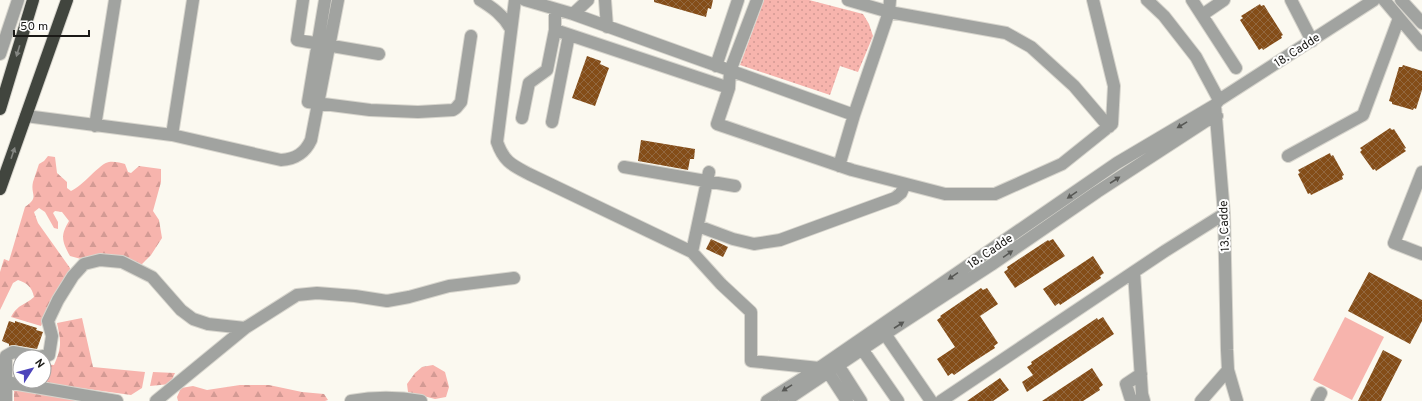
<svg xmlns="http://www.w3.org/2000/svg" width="1422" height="401" font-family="Overpass,sans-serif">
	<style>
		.grass { fill: url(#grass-dots) }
		.forest { fill: url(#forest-firs) }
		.park { fill: #f7b4ad }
		.building { fill: url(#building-cross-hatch) }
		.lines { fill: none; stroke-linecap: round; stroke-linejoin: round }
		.minor-casing { stroke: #d7d5cd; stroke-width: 14 }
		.highway-casing { stroke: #d7d5cd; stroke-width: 14 }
		.minor { stroke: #a1a3a0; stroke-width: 12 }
		.highway { stroke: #41453e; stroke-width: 12 }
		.oneway { fill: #848682 }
		.oneway2 { fill: #575855 }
		.labels { text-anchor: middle; stroke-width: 4; stroke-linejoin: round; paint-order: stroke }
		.street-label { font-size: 12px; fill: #1b1a17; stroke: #fff }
	</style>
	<defs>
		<pattern id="grass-dots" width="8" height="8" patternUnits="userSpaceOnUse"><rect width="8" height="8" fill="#f7b4ad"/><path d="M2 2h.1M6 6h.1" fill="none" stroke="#d39a94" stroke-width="1.8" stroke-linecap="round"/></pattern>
		<pattern id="forest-firs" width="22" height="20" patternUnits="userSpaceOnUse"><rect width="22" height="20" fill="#f7b4ad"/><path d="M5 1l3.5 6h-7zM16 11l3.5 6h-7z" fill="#d39a94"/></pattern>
		<pattern id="building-cross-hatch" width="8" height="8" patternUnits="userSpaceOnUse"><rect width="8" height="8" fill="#844d18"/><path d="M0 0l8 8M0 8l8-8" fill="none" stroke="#926840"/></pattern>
	</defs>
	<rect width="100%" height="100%" fill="#fbf9f0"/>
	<path class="grass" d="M 764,0 L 809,0 L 863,14 L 869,24 L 873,36 L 858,72 L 840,66 L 830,95 L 740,65 Z"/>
	<path class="forest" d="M 48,156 L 55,157 L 57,173 L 67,182 L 67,188 L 71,191 C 83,186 100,163 109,162 C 114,161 121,163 125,164 L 128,172 L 131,173 L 139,166 L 161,169 L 161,182 L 153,211 L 159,220 L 162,238 L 151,255 L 140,266 L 116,256 L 95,255 L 81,259 L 70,256 C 62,241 60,236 69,221 L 62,212 L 55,211 L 53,213 L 58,222 L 58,229 L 54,228 L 45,212 L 39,208 L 34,212 L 38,223 L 70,268 L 70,272 L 57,291 L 41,326 L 11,317 C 18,304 24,306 34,297 C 32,287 27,283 18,280 L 13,283 L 0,310 L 0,272 L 4,259 L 9,261 L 25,207 C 40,197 30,195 33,182 C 35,176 37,170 39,164 L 44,161 Z
		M 82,318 L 93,367 L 145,372 L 142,388 L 131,395 L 30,381 L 44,381 L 44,364 L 54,365 C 62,347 61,342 57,323 Z
		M 433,365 L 445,372 L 449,387 L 446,397 L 435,399 L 408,392 L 407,384 L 415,373 L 422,367 Z
		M 153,372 L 175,373 L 170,384 L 150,386 Z
		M 240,385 L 269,385 L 302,392 L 324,394 L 328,400 L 325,401 L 178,401 L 177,397 L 181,388 L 193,386 L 207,390 Z
		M 14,389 L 93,401 L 14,401 Z"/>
	<path class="park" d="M 1345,317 L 1384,337 L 1352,400 L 1313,380 Z"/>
	<path class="building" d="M 654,0 L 713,0 L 711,9 L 708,8 L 706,17 L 654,2 Z
		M 1260,4 L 1261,6 L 1264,5 L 1283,35 L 1281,36 L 1282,38 L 1263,50 L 1262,48 L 1259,50 L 1240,20 L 1243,18 L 1241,16 Z
		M 587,56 L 601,61 L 600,64 L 609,68 L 595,106 L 572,98 Z
		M 1403,65 L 1422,71 L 1422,90 L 1416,109 L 1414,108 L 1413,110 L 1392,104 L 1392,102 L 1389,101 L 1399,67 L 1402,67 Z
		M 1390,128 L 1392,130 L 1394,129 L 1406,148 L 1404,149 L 1406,151 L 1376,171 L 1375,169 L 1373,170 L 1360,152 L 1362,150 L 1360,148 Z
		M 641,140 L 695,149 L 694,159 L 690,159 L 688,170 L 638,161 Z
		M 1330,153 L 1331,156 L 1333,155 L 1344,175 L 1342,176 L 1343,179 L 1311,195 L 1310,193 L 1308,194 L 1298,174 L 1300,173 L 1298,170 Z
		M 711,239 L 728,247 L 723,257 L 706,249 Z
		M 1053,239 L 1065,256 L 1015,288 L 1004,272 L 1008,269 L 1007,267 L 1048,240 L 1049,241 Z
		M 1093,256 L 1104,273 L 1100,276 L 1101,278 L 1060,305 L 1059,303 L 1055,306 L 1043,289 Z
		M 1369,272 L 1422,300 L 1422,321 L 1410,344 L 1348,311 Z
		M 981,288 L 983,290 L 987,288 L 998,304 L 980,316 L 998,343 L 994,346 L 995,348 L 970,364 L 954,375 L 952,373 L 948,376 L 937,359 L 955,347 L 937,320 L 941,317 L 940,316 Z
		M 1103,317 L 1114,334 L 1027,392 L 1022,382 L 1033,375 L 1027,367 L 1032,364 L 1031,362 L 1097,318 L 1098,320 Z
		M 9,321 L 15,323 L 15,321 L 37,328 L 36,330 L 43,332 L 37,349 L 14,345 L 9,346 L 9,344 L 2,341 Z
		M 1383,350 L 1402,360 L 1381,401 L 1358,401 Z
		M 1092,368 L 1103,385 L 1099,388 L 1100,390 L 1083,401 L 1042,401 Z
		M 1000,378 L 1009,390 L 993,401 L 967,401 Z"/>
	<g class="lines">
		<defs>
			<path id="minor" d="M 303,0 L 297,40 L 379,54
				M 325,0 L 308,102 L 370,110 L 418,112 L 453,110 L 456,108 L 461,102 L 471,36
				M 480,0 C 493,8 503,15 511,29
				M 515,0 L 497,142 C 504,162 512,165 529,174 L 692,252 L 721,284 L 751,312 L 751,361 L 819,368
				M 525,0 L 573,14 L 588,0
				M 605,0 L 607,27
				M 757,0 L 730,71 L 729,88 L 717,124 L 852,170 L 945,194 L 995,194 L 1062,164 L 1112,124 L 1114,86 L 1093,0
				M 848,0 L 889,12 L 1006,33 L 1031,47 L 1074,86 L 1109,127
				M 1147,0 L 1164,16 L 1196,57 L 1219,100 L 1215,105 L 1224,214 L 1227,350 L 1228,370 L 1237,401
				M 1192,0 L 1236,68
				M 1291,0 L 1312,41
				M 1384,0 L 1422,45
				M 1401,0 L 1422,23
				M 555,9 L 555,30 L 729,88
				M 573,14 L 854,115
				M 1202,15 L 1224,0
				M 0,54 L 18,0
				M 716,66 L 738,0
				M 1219,100 L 1374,0
				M 26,116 L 172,135 L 281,160 C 296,159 305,153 311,140 L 338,0
				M 522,118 L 529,83 L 547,70 L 555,30
				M 552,122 L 569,35
				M 95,126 L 115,0
				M 172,135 L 193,0
				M 1288,156 L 1363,115 L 1399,18
				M 839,166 L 854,115 L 889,12 L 890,0
				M 624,167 L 735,186
				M 1422,172 L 1394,243 L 1422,254
				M 698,226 L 733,239 L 754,244 L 780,240 L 895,198 L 901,193 L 905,184
				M 692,252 L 709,172
				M 1134,272 L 1142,394 L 1144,401
				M 885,334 L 931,401
				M 862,349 L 898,401
				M 838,365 L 861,401
				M 828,372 L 847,401
				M 6,382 L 117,401
				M 6,401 L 6,356 L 13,352 L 38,357 L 49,355 L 52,336 L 48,321 L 58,300 L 73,276 L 84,264 L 100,260 L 122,262 L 152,277 L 181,310 L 193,319 L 208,324 L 245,328 L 297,295 L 317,293 L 355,296 L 387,301 L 409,297 L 449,286 L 514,278
				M 156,401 L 245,328
				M 351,401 C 373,397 399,397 421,401
				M 767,401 L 819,368 L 1117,163 L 1215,105
				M 785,401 L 885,334 L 991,265 L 1097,192 L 1206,121 L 1217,116
				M 941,401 L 1165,251 L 1224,214
				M 1133,401 L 1130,397 L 1126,384 L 1141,374
				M 1201,401 L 1228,370
				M 1317,401 L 1321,393"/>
			<path id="highway" d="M 0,109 L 33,0
				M 0,189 L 67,0"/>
		</defs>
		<use href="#minor" class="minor-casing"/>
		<use href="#highway" class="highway-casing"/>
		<use href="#minor" class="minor"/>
		<use href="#highway" class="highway"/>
	</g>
	<defs><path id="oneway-solid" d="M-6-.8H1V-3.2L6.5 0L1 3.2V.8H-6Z"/></defs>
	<g class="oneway">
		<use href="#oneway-solid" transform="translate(18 51) rotate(107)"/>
		<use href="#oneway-solid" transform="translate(13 153) rotate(-71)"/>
	</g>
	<g class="oneway2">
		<use href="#oneway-solid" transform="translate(1182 125) rotate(149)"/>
		<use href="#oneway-solid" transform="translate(1115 180) rotate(-33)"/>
		<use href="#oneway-solid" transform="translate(1072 195) rotate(146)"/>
		<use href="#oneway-solid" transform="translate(1008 254) rotate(-35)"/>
		<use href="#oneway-solid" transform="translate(953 276) rotate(146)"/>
		<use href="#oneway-solid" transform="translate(899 325) rotate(-33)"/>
		<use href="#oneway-solid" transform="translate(787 388) rotate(148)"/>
	</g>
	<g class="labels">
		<g class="street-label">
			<text transform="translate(1297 50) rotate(-33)" y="4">18. Cadde</text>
			<text transform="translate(1224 226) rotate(-92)" y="4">13. Cadde</text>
			<text transform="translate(990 251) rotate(-34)" y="4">18. Cadde</text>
		</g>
	</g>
	<g transform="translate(32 369) rotate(54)"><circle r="19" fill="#ffffff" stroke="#a4a3a2"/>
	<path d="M0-3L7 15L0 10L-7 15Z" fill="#4d44bb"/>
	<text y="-6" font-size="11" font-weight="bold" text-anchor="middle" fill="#1b1a17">N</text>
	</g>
	<path d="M14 30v6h75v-6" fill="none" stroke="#1b1a17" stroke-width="2"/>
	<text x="20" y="30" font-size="12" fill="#1b1a17" stroke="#ffffff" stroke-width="3" paint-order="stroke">50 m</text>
</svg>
